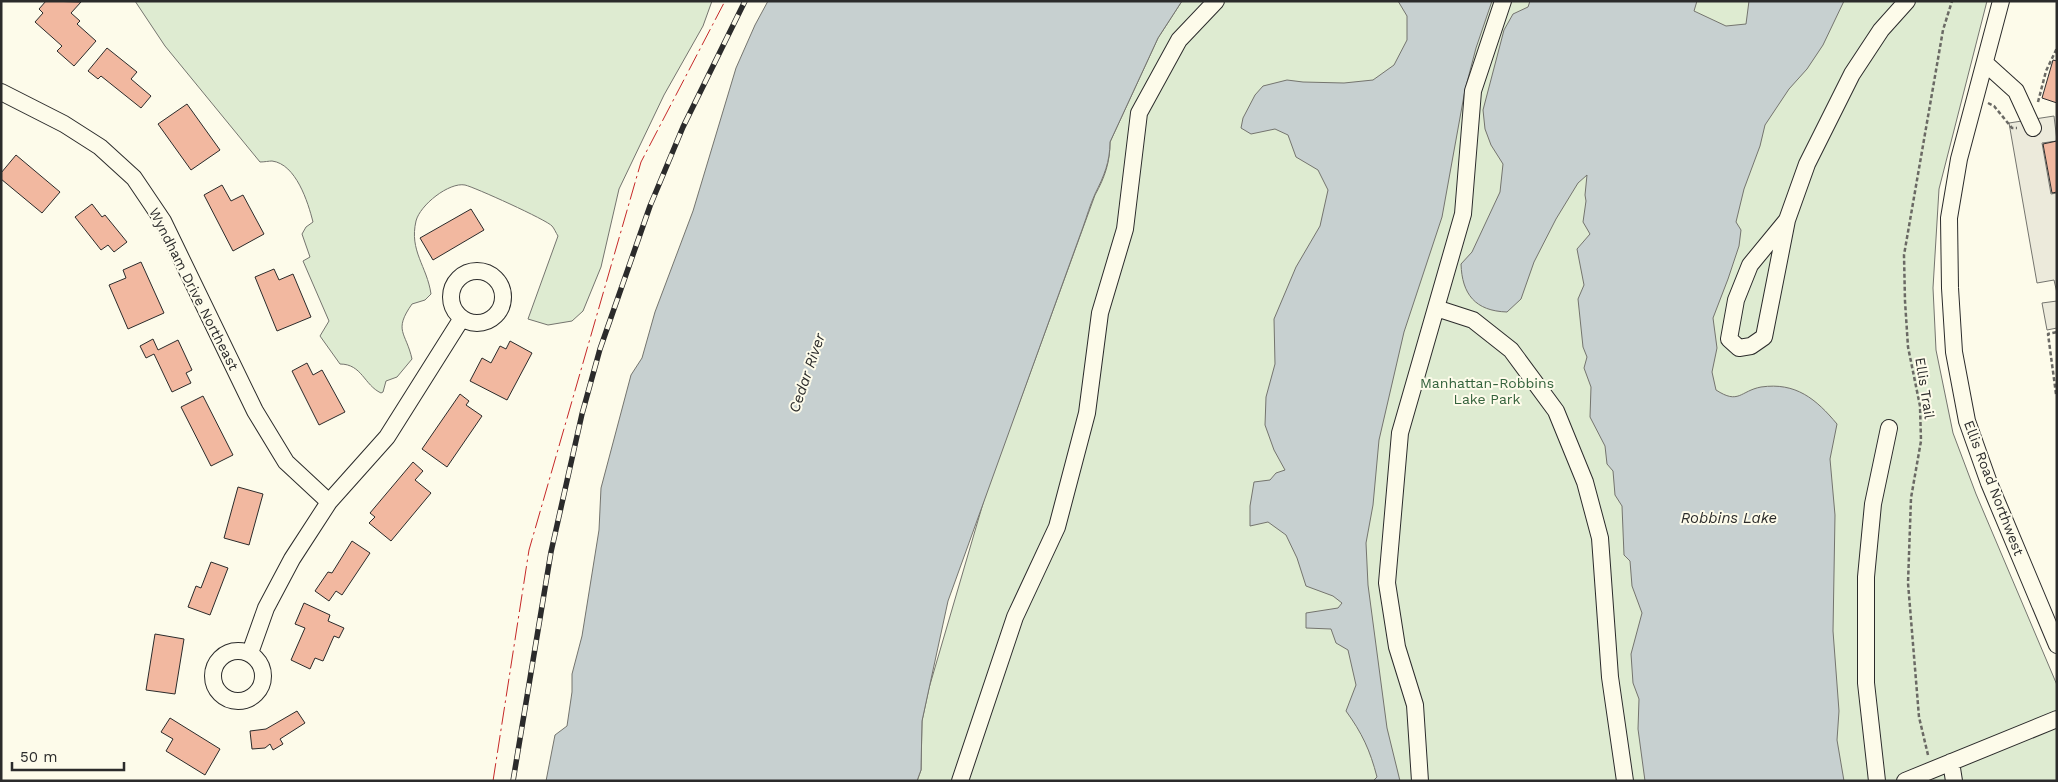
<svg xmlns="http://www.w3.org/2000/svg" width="2058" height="782" font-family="'Work Sans',sans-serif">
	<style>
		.green { fill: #deebd1; stroke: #74746e }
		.parking { fill: #eceadb; stroke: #74746e }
		.water { fill: #c7d0d0; stroke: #74746e }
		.building { fill: #f2b8a0; stroke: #2b2b2b }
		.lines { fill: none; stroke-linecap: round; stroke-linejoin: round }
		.minor-casing { stroke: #2b2b2b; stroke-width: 18 }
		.path { stroke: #6a6964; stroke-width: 2.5; stroke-dasharray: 4 2.5; stroke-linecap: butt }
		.minor { stroke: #fdfbea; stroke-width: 16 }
		.rail-casing { stroke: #2b2b2b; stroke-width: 5.5 }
		.rail { stroke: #fdfbea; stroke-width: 4; stroke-dasharray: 11; stroke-linecap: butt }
		.power { stroke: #c62828; stroke-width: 1; stroke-dasharray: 18 4 2.5 4; stroke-linecap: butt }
		.labels { text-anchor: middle; stroke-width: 4; stroke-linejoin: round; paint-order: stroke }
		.street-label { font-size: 14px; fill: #2b2b2b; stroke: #fdfbea }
		.park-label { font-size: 14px; fill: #34623c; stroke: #fdfbea }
		.water-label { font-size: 15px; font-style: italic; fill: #2b2b2b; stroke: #fdfbea }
	</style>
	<rect width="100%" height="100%" fill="#fdfbea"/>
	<path class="green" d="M 135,1 L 712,1 L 703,26 L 664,95 L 619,189 L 601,267 L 583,311 L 572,321 L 548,325 L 528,319 L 558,236 C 556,233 554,228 552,226 C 547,220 474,187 465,185 C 449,182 420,205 416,221 C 409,251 427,266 431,294 L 425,300 L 412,304 C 393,331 406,332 412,359 L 397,377 L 386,381 L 383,392 L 381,393 C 364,385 362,364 340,364 L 320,336 L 329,321 L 303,261 L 310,257 L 302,234 L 306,227 L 313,222 C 308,202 296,164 272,161 C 269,161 264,162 260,162 L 165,46 Z
		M 1182,1 L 1987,1 L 1939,189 L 1933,288 L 1936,350 L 1953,433 L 1976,494 L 2057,685 L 2057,781 L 917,781 L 921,770 L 922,721 L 929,688 L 996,459 L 1017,409 L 1095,195 C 1105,177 1110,162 1110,142 L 1158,38 Z"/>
	<path class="parking" d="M 2054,116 L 2057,141 L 2042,143 L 2051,194 L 2057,193 L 2057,293 L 2054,280 L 2037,283 L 2009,123 Z
		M 2057,301 L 2057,328 L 2047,330 L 2042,303 Z"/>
	<path class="water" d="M 768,1 L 1182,1 L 1158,38 L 1110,142 C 1110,162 1104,176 1095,194 C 1090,205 1087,216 1083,227 L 948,601 L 922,721 L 921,770 L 917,781 L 546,781 L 555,735 L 567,726 L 572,692 L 572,674 L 582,636 L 599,530 L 601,488 L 631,375 L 642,358 L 655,312 L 693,211 L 736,68 L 755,25 Z
		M 1398,1 L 1492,1 L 1476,48 L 1465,90 L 1442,217 L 1404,332 L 1379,440 L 1373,505 L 1366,543 L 1368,585 L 1387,728 L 1400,781 L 1373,781 L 1377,777 C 1370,750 1362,733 1346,711 L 1356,685 L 1348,650 L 1336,643 L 1331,629 L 1306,628 L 1306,613 L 1338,608 L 1342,603 L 1333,596 L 1306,586 L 1297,558 L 1286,535 L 1268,522 L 1250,526 L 1250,506 L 1254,482 L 1270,480 L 1276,473 L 1285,470 L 1274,450 L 1265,425 L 1266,397 L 1275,364 L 1274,319 L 1296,267 L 1320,226 L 1328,190 L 1318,170 L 1296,157 L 1288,135 L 1275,129 L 1251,134 L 1241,128 L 1243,118 L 1255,95 L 1263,86 L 1287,80 L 1303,82 L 1344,83 L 1373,80 L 1394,65 L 1407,40 L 1407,16 Z
		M 1530,1 L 1697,1 L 1694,11 L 1726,26 L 1746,24 L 1749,1 L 1844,1 L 1823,45 L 1807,69 L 1789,89 L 1765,125 L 1760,146 L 1744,189 L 1736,222 L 1741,230 L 1739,246 L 1728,279 L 1713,318 L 1717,348 L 1712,372 L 1716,390 C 1739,405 1740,391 1761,387 C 1796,382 1816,399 1837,424 L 1830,459 L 1835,515 L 1833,631 L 1839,711 L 1837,740 L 1844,781 L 1645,781 L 1638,729 L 1639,699 L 1633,683 L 1631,654 L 1642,613 L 1632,586 L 1630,561 L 1624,555 L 1622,506 L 1615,495 L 1613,471 L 1607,464 L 1605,446 L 1590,417 L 1591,387 L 1584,368 L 1587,357 L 1583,347 L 1578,299 L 1584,285 L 1577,249 L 1590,234 L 1583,222 L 1586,201 L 1585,195 L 1587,175 L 1578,183 L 1556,219 L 1534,262 L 1521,299 L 1507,312 C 1475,311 1462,294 1461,264 L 1472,252 L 1500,192 L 1503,164 L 1491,145 L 1485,129 L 1483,110 L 1504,30 L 1513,14 L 1528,7 Z"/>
	<path class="building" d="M 46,1 L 81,2 L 71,13 L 80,21 L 77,24 L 96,41 L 74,66 L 57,51 L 62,46 L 35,22 L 43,13 L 39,9 Z
		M 107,48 L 137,72 L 131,79 L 151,96 L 141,108 L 101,76 L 98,79 L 88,71 Z
		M 2053,60 L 2057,61 L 2057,103 L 2042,98 Z
		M 187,104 L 220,150 L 191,170 L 158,124 Z
		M 2057,141 L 2057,192 L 2052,193 L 2043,144 Z
		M 16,155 L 60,192 L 42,213 L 1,179 L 1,173 Z
		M 222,185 L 231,201 L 243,195 L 264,234 L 233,251 L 204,195 Z
		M 92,204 L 102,217 L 105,215 L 127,242 L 114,252 L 108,245 L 101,250 L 75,217 Z
		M 471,209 L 484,230 L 433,260 L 420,238 Z
		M 141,262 L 164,313 L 128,329 L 109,285 L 126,278 L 123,270 Z
		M 274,269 L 279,280 L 293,274 L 311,317 L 277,331 L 255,277 Z
		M 153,339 L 158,350 L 178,340 L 192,370 L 186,373 L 191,383 L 172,392 L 154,354 L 146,358 L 140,346 Z
		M 510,341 L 532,353 L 507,400 L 470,381 L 482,358 L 491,363 L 500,346 L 506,349 Z
		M 307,363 L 313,375 L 322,370 L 345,412 L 319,425 L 292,371 Z
		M 460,394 L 469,401 L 466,405 L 482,416 L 447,467 L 422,449 Z
		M 203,396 L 233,455 L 211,466 L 181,407 Z
		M 413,462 L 423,471 L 415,480 L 431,493 L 391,541 L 369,523 L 375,517 L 370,513 Z
		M 238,487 L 263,494 L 249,545 L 224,538 Z
		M 352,541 L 370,553 L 342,595 L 336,591 L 329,601 L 315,591 L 328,572 L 332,573 Z
		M 211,562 L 228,568 L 210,615 L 188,607 L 196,586 L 201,588 Z
		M 304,603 L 330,615 L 328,621 L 344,628 L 339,638 L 334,636 L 323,661 L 315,658 L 310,669 L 291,660 L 305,628 L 295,624 Z
		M 155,634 L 184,639 L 175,694 L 146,690 Z
		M 297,711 L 305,723 L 280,739 L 283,744 L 273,750 L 270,744 L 265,748 L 252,749 L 250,731 L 266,729 Z
		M 170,718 L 220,749 L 205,775 L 166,751 L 173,739 L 161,732 Z"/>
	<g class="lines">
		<defs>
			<path id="minor" d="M 2001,1 L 1959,159 L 1949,218 L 1950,288 L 1954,352 L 1967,421 L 1989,483 L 2057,645
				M 1985,63 L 2016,91 L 2033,128
				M 1,92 L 64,124 L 100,147 L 134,178 L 163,221 L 255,411 L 286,462 L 329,502
				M 1787,220 L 1750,265 L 1736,300 L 1729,339 L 1739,348 L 1751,346 L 1764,337 L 1787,220 L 1807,164 L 1852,74 L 1881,30 L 1907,1
				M451 297a26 26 0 1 1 52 0a26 26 0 1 1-52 0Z
				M 1436,308 L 1473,320 L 1511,350 L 1556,411 L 1585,482 L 1600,538 L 1610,677 L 1625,781
				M213 676a25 25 0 1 1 50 0a25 25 0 1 1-50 0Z
				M 250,653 L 266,608 L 292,559 L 329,502 L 387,437 L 462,318
				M 1951,762 L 1954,781
				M 960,781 L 1015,617 L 1057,527 L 1087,413 L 1100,313 L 1125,229 L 1139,113 L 1179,40 L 1216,1
				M 1420,781 L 1415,705 L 1397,647 L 1387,583 L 1400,433 L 1463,214 L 1473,91 L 1503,1
				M 1877,781 L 1866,683 L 1866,577 L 1873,504 L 1889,428
				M 1905,781 L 2057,719"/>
		</defs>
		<use href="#minor" class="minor-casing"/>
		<path class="path" d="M 2038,102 L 2046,71 L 2057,48
			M 1988,103 L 1994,106 L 2012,128 L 2017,128
			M 2056,394 L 2048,334 L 2057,332
			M 1928,755 L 1919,717 L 1908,583 L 1911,498 L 1921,441 L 1920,406 L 1908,347 L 1905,301 L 1904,255 L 1943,30 L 1952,1"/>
		<use href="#minor" class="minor"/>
		<defs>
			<path id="rail" d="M 513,781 L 551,552 L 582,414 L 600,349 L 650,206 L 683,127 L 745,1"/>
		</defs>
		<use href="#rail" class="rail-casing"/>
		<use href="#rail" class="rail"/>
		<path class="power" d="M 493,781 L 529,550 L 641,162 L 725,1"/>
	</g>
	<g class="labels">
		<g class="street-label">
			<text transform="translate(194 289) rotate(63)" y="5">Wyndham Drive Northeast</text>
			<text transform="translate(1925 388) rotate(81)" y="5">Ellis Trail</text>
			<text transform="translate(1994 488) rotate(69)" y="5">Ellis Road Northwest</text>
		</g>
		<g class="park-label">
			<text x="1487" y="388">Manhattan-Robbins<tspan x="1487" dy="16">Lake Park</tspan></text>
		</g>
		<g class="water-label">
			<text transform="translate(807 373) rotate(-71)" y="5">Cedar River</text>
			<text x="1729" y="523">Robbins Lake</text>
		</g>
	</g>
	<rect width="2058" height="782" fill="none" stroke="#2b2b2b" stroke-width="5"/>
	<path d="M12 762v8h112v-8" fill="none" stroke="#2b2b2b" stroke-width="2.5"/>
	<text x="20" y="762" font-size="15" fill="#2b2b2b" stroke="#fdfbea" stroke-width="4" paint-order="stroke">50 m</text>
</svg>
